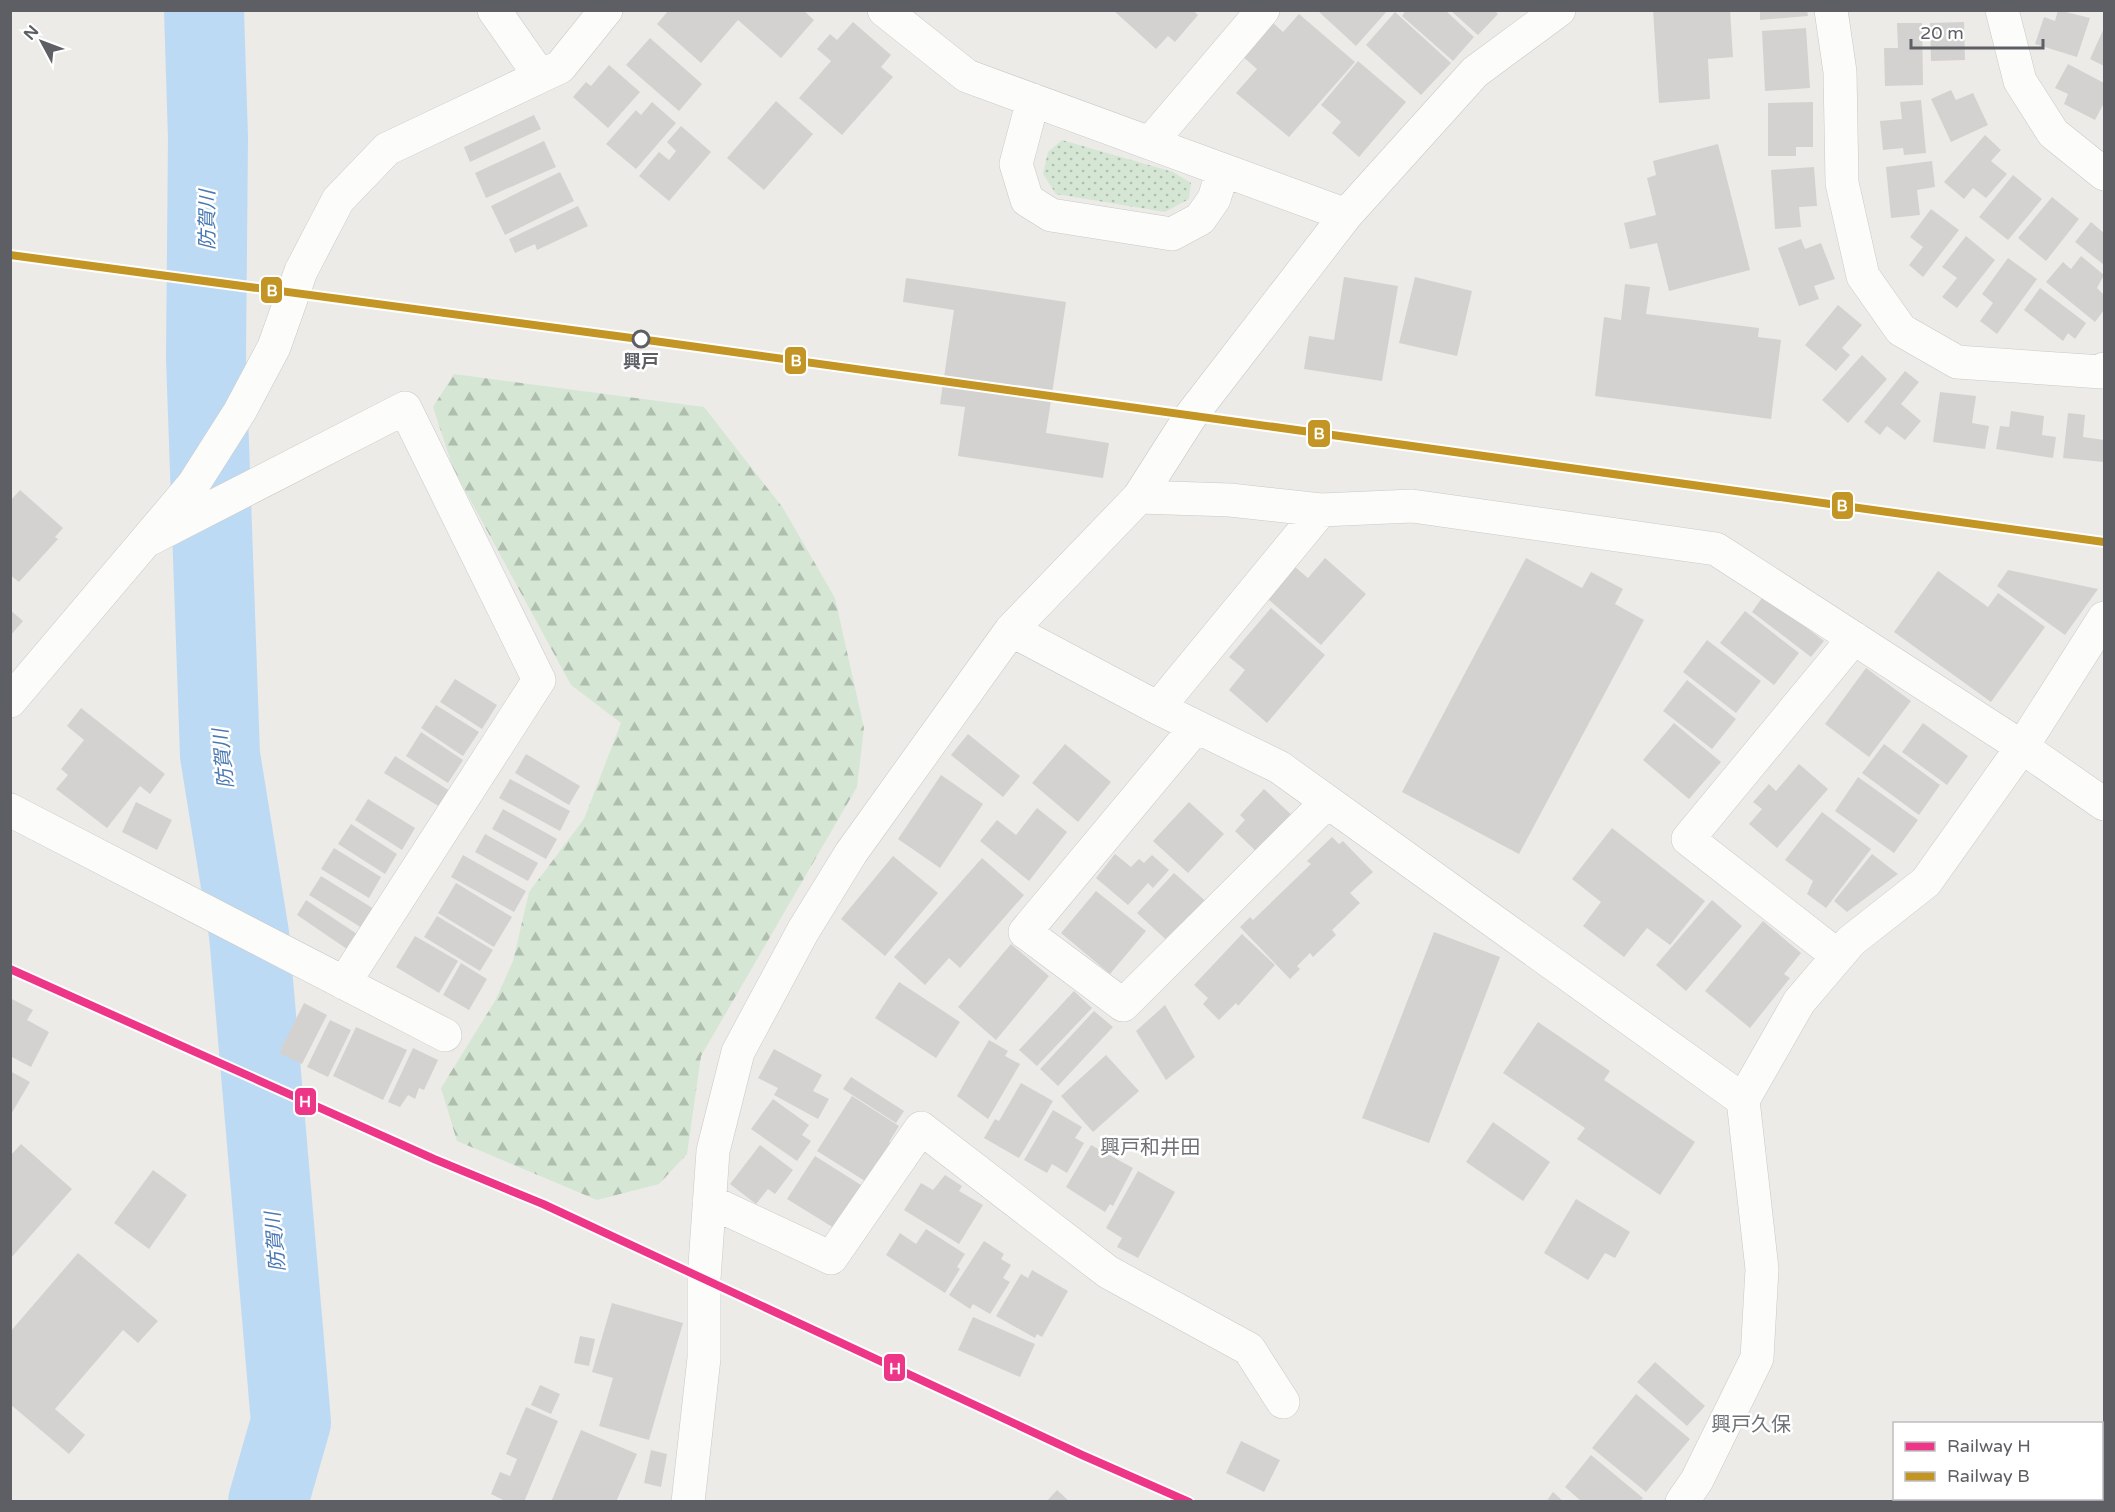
<svg xmlns="http://www.w3.org/2000/svg" width="2115" height="1512" font-family="'Varela Round','Noto Sans JP',sans-serif">
	<style>
		.grass { fill: url(#grass-dots) }
		.forest { fill: url(#forest-firs) }
		.lines { fill: none; stroke-linecap: round; stroke-linejoin: round }
		.river { stroke: #bddaf4; stroke-width: 80 }
		.building { fill: #d3d2d0 }
		.minor-casing { stroke: #c9c9c9; stroke-width: 34 }
		.minor { stroke: #fcfcfb; stroke-width: 33 }
		.rail-1-casing { stroke: #fff; stroke-width: 12 }
		.rail-2-casing { stroke: #fff; stroke-width: 12 }
		.rail-1 { stroke: #ee3689; stroke-width: 8 }
		.rail-2 { stroke: #c39524; stroke-width: 8 }
		.stop-dot { fill: #fff; stroke: #5d5f64; stroke-width: 3 }
		.labels { text-anchor: middle; stroke-width: 5; stroke-linejoin: round; paint-order: stroke }
		.stop-label { font-size: 18px; font-weight: bold; fill: #5d5f64; stroke: #fff }
		.water-label { font-size: 20px; font-style: italic; fill: #4a78b3; stroke: #fff }
		.neighbourhood-label { font-size: 20px; fill: #6e7176; stroke: #fff }
		.line-badge { stroke: #fff; stroke-width: 2 }
		.badge-label { font-size: 16px; text-anchor: middle; font-weight: bold; fill: #fff }
	</style>
	<defs>
		<pattern id="grass-dots" width="8" height="8" patternUnits="userSpaceOnUse" patternTransform="scale(1.5)"><rect width="8" height="8" fill="#d5e7d4"/><path d="M2 2h.1M6 6h.1" fill="none" stroke="#b0beb0" stroke-width="1.8" stroke-linecap="round"/></pattern>
		<pattern id="forest-firs" width="22" height="20" patternUnits="userSpaceOnUse" patternTransform="scale(1.5)"><rect width="22" height="20" fill="#d5e7d4"/><path d="M5 1l3.5 6h-7zM16 11l3.5 6h-7z" fill="#b0beb0"/></pattern>
	</defs>
	<rect width="100%" height="100%" fill="#ecebe7"/>
	<path class="grass" d="M 1062,140 L 1173,172 L 1191,183 L 1189,199 L 1165,212 L 1056,194 L 1043,174 L 1048,152 Z"/>
	<path class="forest" d="M 454,374 L 704,407 L 783,508 L 835,598 L 864,728 L 857,787 L 701,1056 L 687,1154 L 659,1184 L 597,1200 L 457,1141 L 441,1088 L 495,1001 L 513,961 L 529,892 L 584,819 L 621,723 L 571,685 L 453,468 L 433,407 Z"/>
	<g class="lines">
		<path class="river" d="M 204,10 L 208,138 L 206,358 L 220,755 L 249,934 L 291,1422 L 268,1502"/>
	</g>
	<path class="building" d="M 669,10 L 803,10 L 814,20 L 781,58 L 738,20 L 701,63 L 657,24 Z
		M 1113,10 L 1193,10 L 1198,15 L 1175,42 L 1168,36 L 1156,49 Z
		M 1317,10 L 1388,10 L 1356,46 Z
		M 1406,10 L 1445,10 L 1474,37 L 1453,61 L 1402,16 Z
		M 1450,10 L 1494,10 L 1498,14 L 1478,35 Z
		M 1653,10 L 1730,10 L 1733,57 L 1708,59 L 1710,99 L 1659,103 Z
		M 1760,10 L 1807,10 L 1808,16 L 1760,20 Z
		M 2058,10 L 2090,18 L 2077,57 L 2035,44 L 2044,17 L 2055,21 Z
		M 1395,12 L 1451,63 L 1421,95 L 1366,45 Z
		M 1299,14 L 1355,62 L 1289,137 L 1236,93 L 1257,69 L 1241,55 L 1271,21 L 1283,32 Z
		M 853,22 L 891,55 L 881,67 L 893,77 L 842,135 L 799,98 L 831,61 L 817,49 L 830,34 L 837,40 Z
		M 1964,22 L 1965,60 L 1931,61 L 1930,23 Z
		M 1897,23 L 1922,23 L 1923,85 L 1885,86 L 1884,48 L 1898,48 Z
		M 1806,28 L 1810,88 L 1765,91 L 1762,31 Z
		M 2104,28 L 2104,66 L 2090,59 Z
		M 650,38 L 702,84 L 679,111 L 626,65 Z
		M 1358,61 L 1406,102 L 1359,157 L 1332,133 L 1341,122 L 1321,105 Z
		M 2068,64 L 2104,83 L 2104,103 L 2095,120 L 2064,104 L 2068,94 L 2055,88 Z
		M 609,65 L 640,92 L 608,128 L 573,97 L 586,82 L 591,86 Z
		M 1951,90 L 1956,100 L 1973,93 L 1988,125 L 1951,142 L 1931,99 Z
		M 1921,100 L 1926,153 L 1904,155 L 1903,148 L 1883,150 L 1880,121 L 1902,119 L 1900,102 Z
		M 776,101 L 813,134 L 764,190 L 727,158 Z
		M 652,102 L 676,123 L 636,169 L 606,144 L 636,110 L 641,115 Z
		M 1813,102 L 1813,147 L 1796,147 L 1796,156 L 1768,156 L 1768,103 Z
		M 534,115 L 541,129 L 470,162 L 464,147 Z
		M 681,126 L 711,152 L 669,201 L 639,176 L 659,152 L 669,160 L 676,151 L 667,142 Z
		M 1985,135 L 2001,150 L 1991,161 L 2007,174 L 1986,198 L 1973,188 L 1964,199 L 1944,182 Z
		M 544,141 L 556,167 L 486,198 L 475,173 Z
		M 1718,144 L 1750,270 L 1669,291 L 1657,243 L 1630,249 L 1624,223 L 1656,215 L 1647,178 L 1656,175 L 1653,161 Z
		M 1932,161 L 1935,187 L 1917,190 L 1920,215 L 1891,218 L 1886,167 Z
		M 1814,167 L 1817,206 L 1799,207 L 1801,227 L 1775,229 L 1771,170 Z
		M 560,172 L 574,201 L 505,235 L 491,206 Z
		M 2013,175 L 2042,199 L 2008,240 L 1979,217 Z
		M 2052,197 L 2079,219 L 2046,261 L 2018,238 Z
		M 578,206 L 588,226 L 537,250 L 535,244 L 515,253 L 509,239 Z
		M 1931,209 L 1959,230 L 1923,277 L 1909,265 L 1923,247 L 1910,237 Z
		M 2091,222 L 2104,233 L 2104,265 L 2075,242 Z
		M 1966,236 L 1995,260 L 1957,308 L 1942,297 L 1957,278 L 1942,267 Z
		M 1801,239 L 1805,249 L 1821,243 L 1835,279 L 1814,286 L 1819,299 L 1799,306 L 1778,248 Z
		M 2081,256 L 2104,275 L 2097,288 L 2104,295 L 2104,310 L 2095,322 L 2046,282 L 2063,262 L 2071,269 Z
		M 2008,258 L 2037,279 L 1997,334 L 1980,321 L 1993,303 L 1982,294 Z
		M 1344,277 L 1398,286 L 1382,381 L 1304,369 L 1309,336 L 1334,340 Z
		M 1415,277 L 1472,291 L 1457,356 L 1399,343 Z
		M 906,278 L 1066,302 L 1046,433 L 1109,443 L 1103,478 L 958,456 L 965,407 L 940,404 L 954,310 L 903,302 Z
		M 1625,284 L 1650,287 L 1646,314 L 1759,328 L 1758,337 L 1781,340 L 1771,419 L 1595,396 L 1604,317 L 1621,320 Z
		M 2040,288 L 2086,323 L 2075,339 L 2068,333 L 2063,341 L 2024,310 Z
		M 1838,305 L 1862,325 L 1842,348 L 1850,355 L 1836,371 L 1805,345 Z
		M 1862,355 L 1887,379 L 1848,423 L 1822,400 Z
		M 1905,371 L 1919,382 L 1901,404 L 1921,421 L 1905,440 L 1887,426 L 1880,435 L 1864,422 Z
		M 1940,392 L 1976,396 L 1972,423 L 1989,426 L 1985,449 L 1933,442 Z
		M 2011,411 L 2044,416 L 2042,435 L 2056,437 L 2053,458 L 1996,449 L 2000,426 L 2009,427 Z
		M 2068,413 L 2085,415 L 2083,437 L 2104,440 L 2104,462 L 2063,458 Z
		M 20,490 L 63,528 L 55,537 L 58,539 L 19,582 L 10,575 L 10,501 Z
		M 1325,558 L 1366,594 L 1321,645 L 1268,599 L 1295,567 L 1308,578 Z
		M 1526,558 L 1582,588 L 1591,572 L 1623,589 L 1615,604 L 1644,620 L 1519,854 L 1402,792 Z
		M 2008,570 L 2098,589 L 2065,635 L 1997,586 Z
		M 1938,571 L 1988,607 L 1998,593 L 2045,627 L 1991,702 L 1894,632 Z
		M 1764,595 L 1824,641 L 1811,657 L 1752,612 Z
		M 1271,608 L 1325,655 L 1267,723 L 1229,690 L 1245,670 L 1229,657 Z
		M 10,610 L 23,621 L 10,636 Z
		M 1745,611 L 1799,653 L 1774,685 L 1720,643 Z
		M 1707,640 L 1761,681 L 1736,713 L 1683,672 Z
		M 1866,668 L 1911,701 L 1869,757 L 1825,724 Z
		M 455,679 L 497,705 L 482,729 L 440,702 Z
		M 1687,680 L 1736,719 L 1712,749 L 1663,711 Z
		M 436,705 L 479,732 L 463,756 L 421,728 Z
		M 81,708 L 165,774 L 150,794 L 140,786 L 107,828 L 56,789 L 68,775 L 61,769 L 84,740 L 67,726 Z
		M 1674,723 L 1721,762 L 1689,799 L 1643,760 Z
		M 1923,723 L 1968,756 L 1947,785 L 1902,752 Z
		M 421,732 L 463,760 L 448,783 L 406,756 Z
		M 968,734 L 1020,776 L 1003,797 L 951,755 Z
		M 1065,744 L 1111,782 L 1078,822 L 1032,783 Z
		M 1884,744 L 1940,785 L 1919,815 L 1862,773 Z
		M 526,754 L 580,786 L 569,805 L 515,773 Z
		M 395,756 L 450,791 L 440,807 L 384,773 Z
		M 1799,764 L 1828,789 L 1777,848 L 1749,824 L 1762,809 L 1753,802 L 1769,784 L 1776,791 Z
		M 941,775 L 983,804 L 940,868 L 898,839 Z
		M 1858,777 L 1918,820 L 1894,853 L 1835,811 Z
		M 510,779 L 570,811 L 560,831 L 499,798 Z
		M 1264,789 L 1297,820 L 1262,857 L 1235,831 L 1245,820 L 1240,815 Z
		M 368,799 L 415,828 L 402,850 L 355,820 Z
		M 136,802 L 172,820 L 157,850 L 122,832 Z
		M 1189,802 L 1224,834 L 1188,873 L 1153,841 Z
		M 1037,808 L 1067,832 L 1029,881 L 980,841 L 997,820 L 1016,835 Z
		M 503,809 L 557,839 L 546,859 L 492,829 Z
		M 1822,812 L 1871,849 L 1826,908 L 1807,894 L 1813,881 L 1785,860 Z
		M 351,824 L 397,854 L 385,874 L 338,844 Z
		M 1612,828 L 1705,901 L 1670,945 L 1647,928 L 1624,957 L 1583,926 L 1601,902 L 1572,879 Z
		M 485,834 L 538,863 L 528,881 L 475,852 Z
		M 1332,837 L 1339,844 L 1343,841 L 1373,872 L 1350,893 L 1360,903 L 1332,930 L 1336,935 L 1313,957 L 1310,953 L 1297,966 L 1300,969 L 1290,979 L 1240,927 L 1250,917 L 1253,920 L 1311,864 L 1307,861 Z
		M 334,848 L 381,877 L 369,898 L 321,869 Z
		M 1115,854 L 1131,867 L 1139,859 L 1144,863 L 1152,855 L 1169,870 L 1153,888 L 1148,883 L 1128,905 L 1096,878 Z
		M 1872,854 L 1898,874 L 1847,912 L 1834,901 Z
		M 463,855 L 526,891 L 514,912 L 451,877 Z
		M 893,856 L 938,893 L 885,956 L 841,919 Z
		M 982,858 L 1024,895 L 960,968 L 949,958 L 925,985 L 894,957 Z
		M 1174,873 L 1210,905 L 1173,946 L 1137,913 Z
		M 321,876 L 374,909 L 362,928 L 309,895 Z
		M 456,883 L 512,917 L 494,947 L 438,913 Z
		M 1096,891 L 1146,931 L 1110,974 L 1061,933 Z
		M 306,900 L 357,934 L 347,949 L 297,915 Z
		M 1712,900 L 1742,926 L 1686,991 L 1656,965 Z
		M 437,916 L 493,950 L 480,971 L 424,937 Z
		M 1763,921 L 1801,953 L 1784,974 L 1790,978 L 1750,1028 L 1705,991 Z
		M 1434,932 L 1500,957 L 1429,1143 L 1362,1118 Z
		M 1242,934 L 1275,965 L 1238,1006 L 1236,1003 L 1219,1020 L 1203,1004 L 1208,998 L 1194,985 Z
		M 415,936 L 458,961 L 439,993 L 396,967 Z
		M 1011,944 L 1049,976 L 996,1040 L 958,1007 Z
		M 461,963 L 487,979 L 469,1010 L 443,995 Z
		M 899,982 L 960,1022 L 936,1058 L 875,1018 Z
		M 1074,991 L 1092,1008 L 1037,1066 L 1019,1050 Z
		M 10,998 L 33,1010 L 27,1020 L 49,1032 L 31,1067 L 10,1056 Z
		M 304,1003 L 327,1015 L 302,1064 L 279,1053 Z
		M 1165,1005 L 1195,1057 L 1166,1080 L 1136,1031 Z
		M 1094,1011 L 1113,1027 L 1058,1086 L 1040,1069 Z
		M 330,1020 L 351,1030 L 328,1077 L 307,1067 Z
		M 1538,1022 L 1610,1071 L 1604,1080 L 1695,1142 L 1660,1195 L 1577,1139 L 1585,1128 L 1503,1073 Z
		M 356,1027 L 407,1050 L 383,1100 L 333,1076 Z
		M 989,1040 L 1008,1051 L 1005,1056 L 1020,1064 L 988,1119 L 957,1096 Z
		M 413,1048 L 438,1060 L 424,1090 L 419,1088 L 415,1099 L 408,1095 L 400,1107 L 388,1102 Z
		M 774,1049 L 822,1075 L 813,1091 L 829,1099 L 818,1119 L 774,1095 L 778,1088 L 758,1078 Z
		M 1106,1055 L 1139,1091 L 1093,1132 L 1061,1096 Z
		M 10,1071 L 30,1082 L 10,1116 Z
		M 851,1077 L 904,1111 L 896,1123 L 843,1089 Z
		M 1021,1083 L 1053,1101 L 1019,1158 L 984,1138 L 995,1119 L 999,1121 Z
		M 852,1096 L 899,1126 L 889,1142 L 892,1144 L 880,1165 L 876,1163 L 865,1181 L 817,1151 Z
		M 773,1099 L 809,1125 L 802,1135 L 811,1141 L 797,1161 L 751,1129 Z
		M 1053,1110 L 1082,1127 L 1075,1138 L 1084,1143 L 1067,1173 L 1052,1164 L 1047,1173 L 1024,1160 Z
		M 1493,1122 L 1550,1162 L 1523,1201 L 1466,1162 Z
		M 21,1144 L 72,1189 L 10,1259 L 10,1156 Z
		M 760,1145 L 793,1170 L 775,1194 L 768,1189 L 756,1204 L 730,1184 Z
		M 1091,1145 L 1133,1168 L 1113,1206 L 1110,1204 L 1105,1212 L 1066,1187 Z
		M 815,1156 L 861,1185 L 834,1228 L 787,1199 Z
		M 153,1170 L 187,1195 L 149,1249 L 114,1223 Z
		M 1138,1171 L 1175,1192 L 1138,1258 L 1117,1247 L 1122,1238 L 1106,1228 Z
		M 945,1175 L 962,1186 L 959,1191 L 983,1205 L 959,1244 L 904,1210 L 921,1183 L 933,1190 Z
		M 1576,1199 L 1630,1232 L 1615,1258 L 1605,1253 L 1588,1280 L 1544,1253 Z
		M 926,1229 L 965,1254 L 957,1267 L 960,1269 L 945,1293 L 886,1255 L 900,1233 L 916,1244 Z
		M 984,1241 L 1004,1254 L 1001,1259 L 1011,1265 L 1003,1278 L 1010,1282 L 990,1314 L 973,1304 L 970,1309 L 949,1295 Z
		M 78,1253 L 158,1321 L 138,1343 L 123,1330 L 55,1409 L 85,1435 L 69,1454 L 10,1404 L 10,1332 Z
		M 1032,1270 L 1068,1291 L 1042,1337 L 1037,1334 L 1035,1338 L 996,1316 L 1021,1274 L 1028,1278 Z
		M 612,1303 L 683,1323 L 649,1440 L 599,1426 L 613,1378 L 592,1372 Z
		M 973,1317 L 1035,1344 L 1020,1377 L 958,1350 Z
		M 580,1336 L 595,1339 L 589,1366 L 574,1363 Z
		M 1655,1362 L 1705,1406 L 1687,1426 L 1637,1382 Z
		M 540,1385 L 560,1394 L 551,1414 L 531,1405 Z
		M 1636,1394 L 1690,1439 L 1646,1492 L 1592,1448 Z
		M 526,1407 L 558,1421 L 524,1502 L 507,1502 L 491,1494 L 500,1472 L 510,1476 L 517,1459 L 506,1454 Z
		M 581,1430 L 637,1454 L 616,1502 L 551,1502 Z
		M 1241,1441 L 1280,1460 L 1264,1492 L 1226,1473 Z
		M 651,1450 L 667,1454 L 661,1487 L 644,1483 Z
		M 1591,1455 L 1643,1498 L 1640,1502 L 1582,1502 L 1565,1487 Z
		M 1057,1490 L 1070,1502 L 1046,1502 Z
		M 1553,1492 L 1564,1502 L 1546,1502 Z"/>
	<g class="lines">
		<defs>
			<path id="minor" d="M 494,10 L 540,76
				M 884,10 L 967,76 L 1346,215
				M 1831,10 L 1840,72 L 1842,183 L 1863,276 L 1901,330 L 1957,362 L 2102,372 L 2104,369
				M 2002,10 L 2020,81 L 2053,133 L 2104,174
				M 1033,100 L 1016,164 L 1027,200 L 1051,215 L 1172,234 L 1200,219 L 1214,199 L 1223,170
				M 1150,143 L 1263,10
				M 1139,497 L 1230,500 L 1321,510 L 1412,506 L 1716,549 L 2022,747 L 2104,804
				M 146,541 L 405,408 L 539,680 L 344,983
				M 1011,630 L 1158,708 L 1279,767 L 1743,1100
				M 10,701 L 193,485 L 240,411 L 274,347 L 301,271 L 338,200 L 387,149 L 560,67 L 606,10
				M 1158,708 L 1321,510
				M 1196,727 L 1025,932 L 1123,1005 L 1327,802
				M 10,810 L 445,1035
				M 1838,956 L 1688,839 L 1854,638
				M 709,1201 L 831,1258 L 921,1128 L 1108,1272 L 1249,1349 L 1283,1402
				M 688,1502 L 704,1358 L 704,1279 L 713,1151 L 738,1052 L 803,931 L 851,853 L 1011,630 L 1139,497 L 1190,417 L 1346,215 L 1475,72 L 1559,10
				M 1682,1502 L 1697,1480 L 1757,1358 L 1762,1269 L 1743,1100 L 1799,1002 L 1851,941 L 1926,882 L 2022,747 L 2104,618"/>
		</defs>
		<use href="#minor" class="minor-casing"/>
		<use href="#minor" class="minor"/>
		<defs>
			<path id="rail-1" d="M 10,969 L 434,1159 L 543,1204 L 1082,1455 L 1189,1502"/>
			<path id="rail-2" d="M 10,255 L 654,341 L 2104,542"/>
		</defs>
		<use href="#rail-1" class="rail-1-casing"/>
		<use href="#rail-2" class="rail-2-casing"/>
		<use href="#rail-1" class="rail-1"/>
		<use href="#rail-2" class="rail-2"/>
	</g>
	<circle class="stop-dot" cx="641" cy="339" r="8"/>
	<g class="labels">
		<g class="stop-label">
			<text x="641" y="368">興戸</text>
		</g>
		<g class="water-label">
			<text transform="translate(207 220) rotate(-90)" y="7">防賀川</text>
			<text transform="translate(223 759) rotate(-96)" y="7">防賀川</text>
			<text transform="translate(275 1242) rotate(-95)" y="7">防賀川</text>
		</g>
		<g class="neighbourhood-label">
			<text x="1150" y="1154">興戸和井田</text>
			<text x="1751" y="1431">興戸久保</text>
		</g>
	</g>
	<g class="line-badge">
		<rect x="260" y="276" width="23" height="28" rx="6" fill="#c39524"/>
		<rect x="784" y="346" width="23" height="29" rx="6" fill="#c39524"/>
		<rect x="1307" y="419" width="24" height="29" rx="6" fill="#c39524"/>
		<rect x="1831" y="491" width="23" height="29" rx="6" fill="#c39524"/>
		<rect x="294" y="1087" width="23" height="29" rx="6" fill="#ee3689"/>
		<rect x="883" y="1353" width="23" height="29" rx="6" fill="#ee3689"/>
	</g>
	<g class="badge-label">
		<text x="272" y="296">B</text>
		<text x="796" y="366">B</text>
		<text x="1319" y="439">B</text>
		<text x="1842" y="511">B</text>
		<text x="305" y="1107">H</text>
		<text x="895" y="1374">H</text>
	</g>
	<rect width="2115" height="1512" fill="none" stroke="#5d5f64" stroke-width="24"/>
	<rect x="1893" y="1422" width="210" height="78" fill="#ffffff" stroke="#bebfc1" stroke-width="1.5"/>
	<rect x="1905" y="1442" width="30" height="9" fill="#ee3689" stroke="#bebfc1" stroke-width="1.5"/>
	<text x="1947" y="1452" font-size="18" fill="#5d5f64">Railway H</text>
	<rect x="1905" y="1472" width="30" height="9" fill="#c39524" stroke="#bebfc1" stroke-width="1.5"/>
	<text x="1947" y="1482" font-size="18" fill="#5d5f64">Railway B</text>
	<g transform="translate(42 42) rotate(311)" stroke="#ffffff" stroke-width="4.5" paint-order="stroke">
	<path d="M0-4.5L10 22L0 15L-10 22Z" fill="#5d5f64"/>
	<text y="-9" font-size="16" font-weight="bold" text-anchor="middle" fill="#5d5f64">N</text>
	</g>
	<path d="M1911 39v9h132v-9" fill="none" stroke="#5d5f64" stroke-width="3"/>
	<text x="1920" y="39" font-size="18" fill="#5d5f64" stroke="#ffffff" stroke-width="4.5" paint-order="stroke">20 m</text>
</svg>
